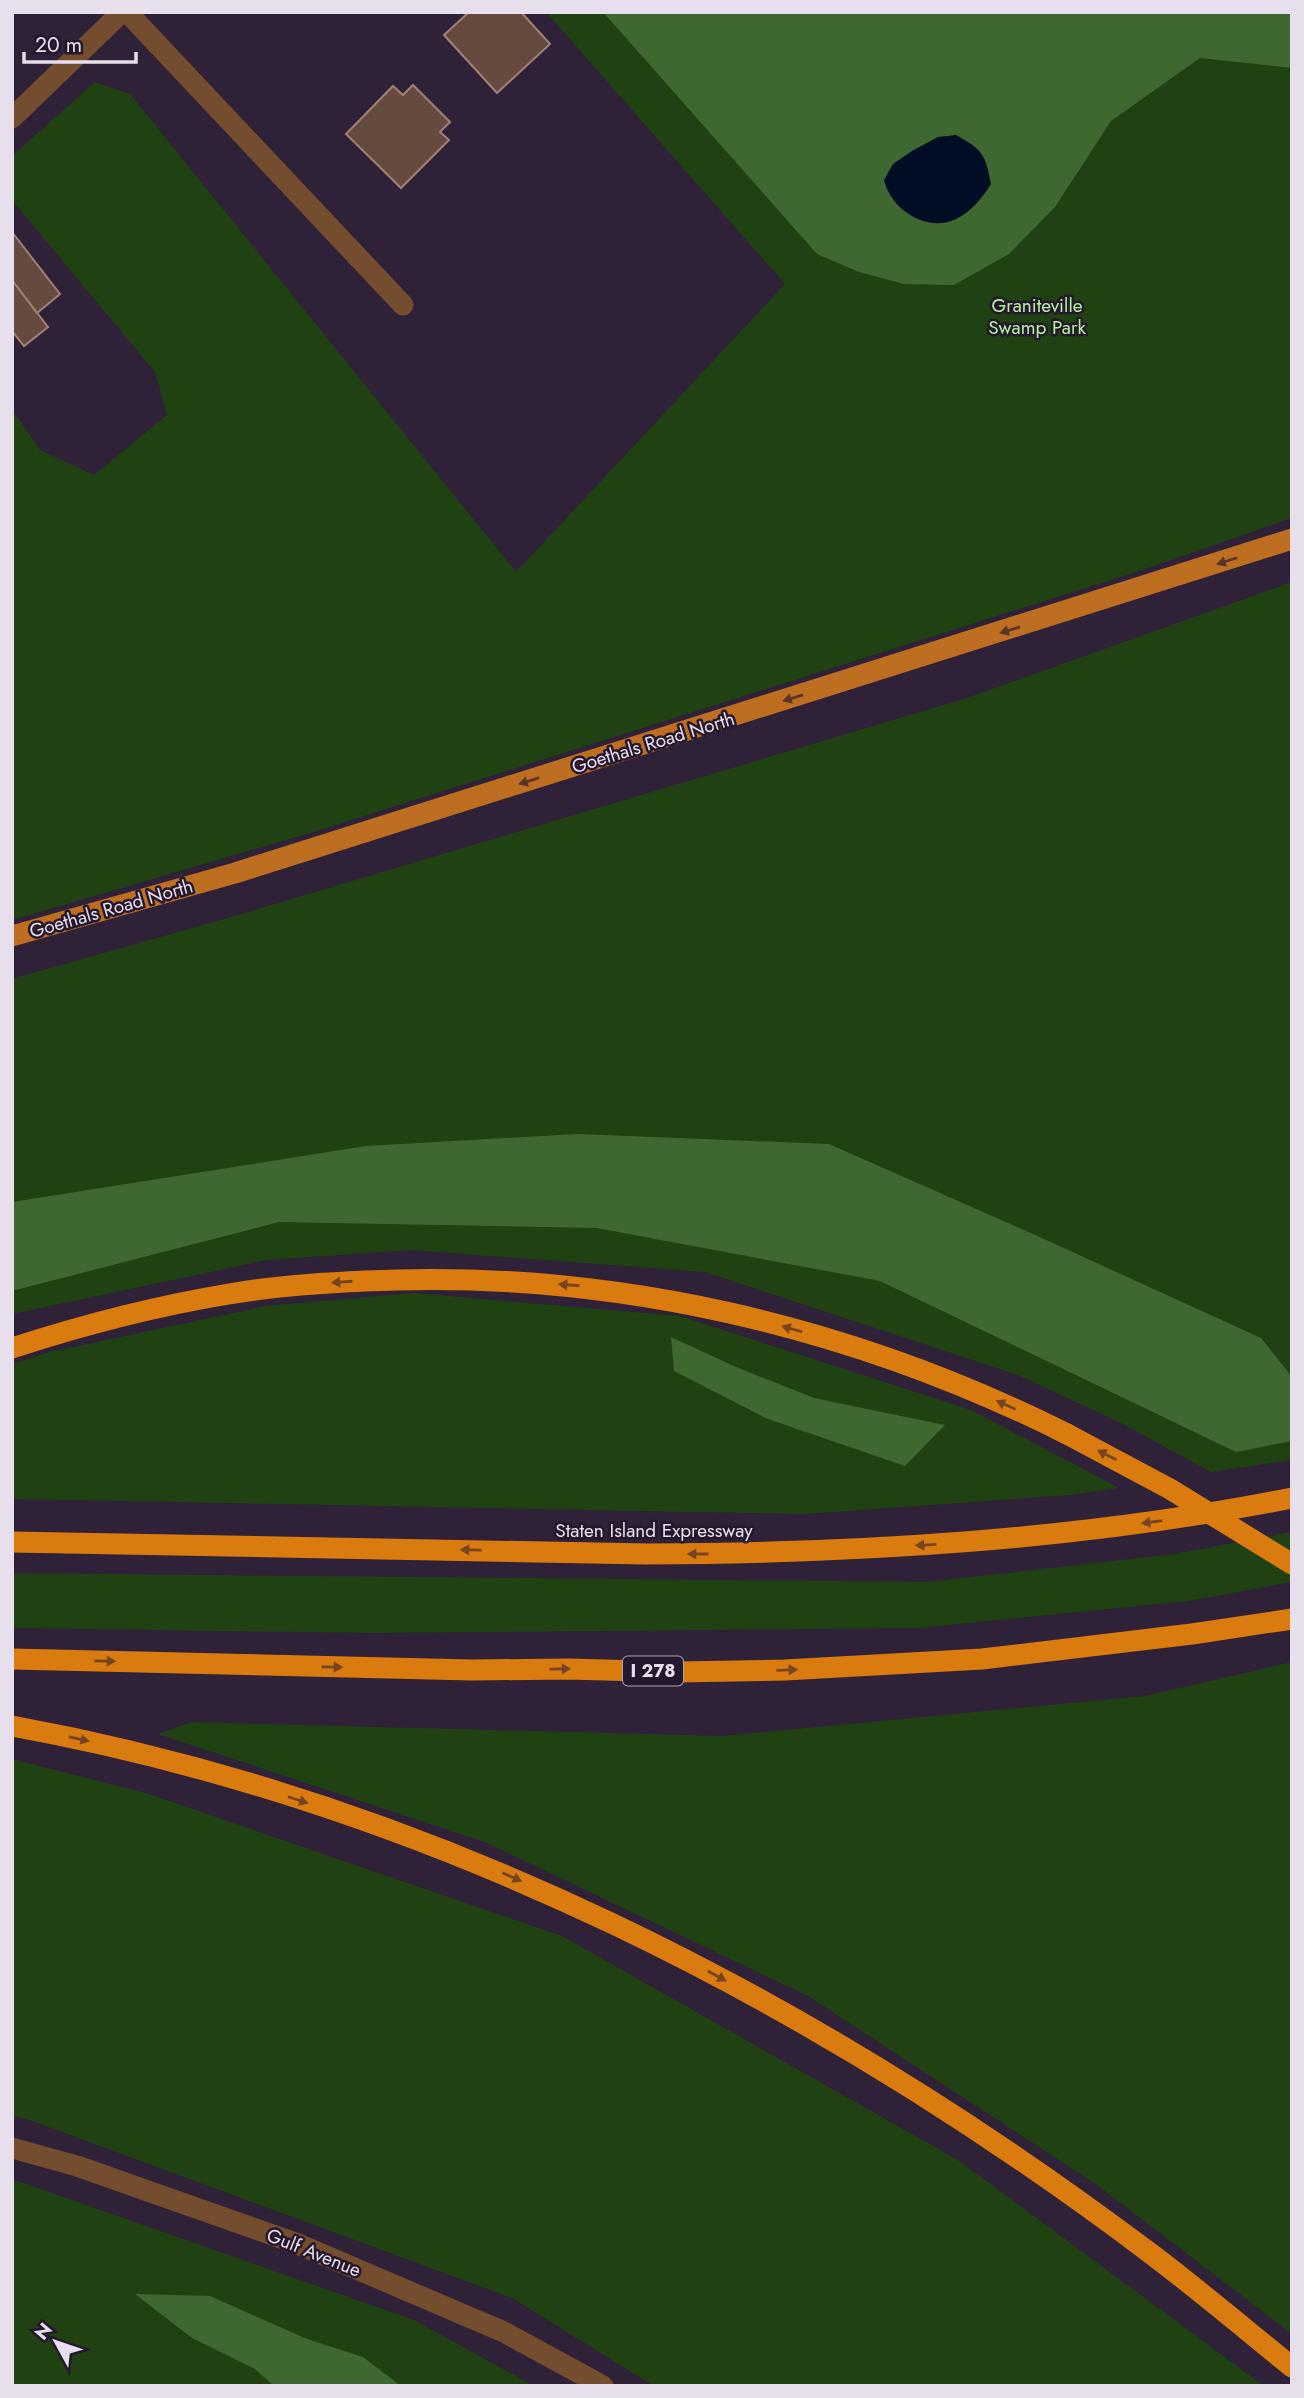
<svg xmlns="http://www.w3.org/2000/svg" width="1304" height="2398" font-family="Jost,sans-serif">
	<style>
		.green { fill: #204213 }
		.forest { fill: #3f6831 }
		.water { fill: #000d25 }
		.building { fill: #66493f; stroke: #a18176; stroke-width: 2 }
		.lines { fill: none; stroke-linecap: round; stroke-linejoin: round }
		.minor { stroke: #734d2d; stroke-width: 21 }
		.major { stroke: #bd6e21; stroke-width: 21 }
		.highway { stroke: #da7b10; stroke-width: 21 }
		.highway-bridge { stroke: #da7b10; stroke-width: 21 }
		.oneway { fill: #5a3528 }
		.oneway2 { fill: #76441f }
		.labels { text-anchor: middle; stroke-width: 5; stroke-linejoin: round; paint-order: stroke }
		.shield { fill: #25172c; stroke: #aea3b3; stroke-width: 2 }
		.shield-label { font-size: 18px; font-weight: bold; fill: #e8dfed }
		.park-label { font-size: 19px; fill: #b4f2a0; stroke: #25172c }
		.street-label { font-size: 19px; fill: #e8dfed; stroke: #25172c }
	</style>
	<rect width="100%" height="100%" fill="#2f2137"/>
	<path class="green" d="M 546,12 L 1292,12 L 1292,518 L 1136,572 L 310,833 L 12,920 L 12,409 L 40,450 L 94,475 L 167,415 L 155,372 L 12,200 L 12,156 L 95,82 L 130,94 L 516,572 L 785,284 Z
		M 1292,582 L 1292,1460 L 1211,1472 L 1121,1423 L 1018,1375 L 705,1272 L 411,1250 L 267,1260 L 12,1314 L 12,979 L 238,915 L 964,699 Z
		M 414,1293 L 680,1316 L 971,1410 L 1119,1488 L 1069,1495 L 805,1514 L 12,1499 L 12,1364 L 50,1352 L 266,1306 Z
		M 1292,1532 L 1292,1582 L 1188,1601 L 919,1628 L 373,1633 L 12,1628 L 12,1573 L 928,1582 L 1174,1554 Z
		M 1292,1662 L 1292,2334 L 1097,2185 L 808,1996 L 485,1842 L 158,1734 L 192,1722 L 723,1736 L 1145,1696 Z
		M 12,1759 L 146,1793 L 562,1936 L 958,2160 L 1264,2386 L 654,2386 L 512,2298 L 27,2119 L 12,2116 Z
		M 12,2179 L 414,2320 L 534,2386 L 12,2386 Z"/>
	<path class="forest" d="M 603,12 L 1292,12 L 1292,68 L 1200,58 L 1111,121 L 1055,207 L 1009,254 L 954,285 L 904,284 L 859,272 L 817,254 Z
		M 578,1134 L 829,1144 L 1033,1234 L 1261,1338 L 1292,1377 L 1292,1441 L 1236,1452 L 880,1281 L 597,1228 L 279,1222 L 12,1291 L 12,1202 L 366,1146 Z
		M 671,1337 L 736,1367 L 814,1398 L 945,1425 L 905,1466 L 768,1419 L 674,1371 Z
		M 135,2294 L 210,2296 L 307,2339 L 363,2357 L 401,2386 L 274,2386 L 255,2369 L 192,2338 Z"/>
	<path class="water" d="M 956,135 C 983,150 985,154 991,184 C 982,198 972,211 956,219 C 927,233 891,210 884,180 L 893,164 L 912,151 L 938,137 Z"/>
	<path class="building" d="M 469,12 L 521,12 L 550,44 L 497,93 L 444,35 Z
		M 413,85 L 450,122 L 440,132 L 449,140 L 401,188 L 346,134 L 393,86 L 403,95 Z
		M 12,232 L 60,294 L 37,313 L 12,280 Z
		M 12,280 L 48,327 L 24,346 L 12,331 Z"/>
	<g class="lines">
		<path class="minor" d="M 127,12 L 403,305
			M 12,118 L 122,12
			M 12,2148 L 77,2166 L 298,2244 L 504,2332 L 603,2386"/>
		<path class="major" d="M 12,936 L 235,873 L 1292,539"/>
		<path class="highway" d="M 12,1348 C 83,1325 156,1306 229,1294 C 274,1286 320,1283 365,1281 C 609,1269 850,1325 1067,1434
			M 12,1542 L 647,1554 C 863,1553 1079,1540 1292,1498
			M 12,1659 L 472,1670 L 569,1669 L 677,1672 L 785,1670 L 982,1659 L 1192,1634 L 1292,1619
			M 12,1726 C 429,1802 814,2000 1150,2253 C 1199,2290 1245,2329 1292,2367"/>
		<path class="highway-bridge" d="M 1067,1434 L 1170,1489 L 1292,1564"/>
	</g>
	<defs><path id="oneway-solid" d="M-6-.8H1V-3.2L6.5 0L1 3.2V.8H-6Z" transform="scale(1.75)"/></defs>
	<g class="oneway">
		<use href="#oneway-solid" transform="translate(1227 561) rotate(162)"/>
		<use href="#oneway-solid" transform="translate(1010 630) rotate(163)"/>
		<use href="#oneway-solid" transform="translate(793 698) rotate(163)"/>
		<use href="#oneway-solid" transform="translate(529 781) rotate(163)"/>
	</g>
	<g class="oneway2">
		<use href="#oneway-solid" transform="translate(342 1282) rotate(176)"/>
		<use href="#oneway-solid" transform="translate(569 1285) rotate(-176)"/>
		<use href="#oneway-solid" transform="translate(792 1329) rotate(-164)"/>
		<use href="#oneway-solid" transform="translate(1006 1405) rotate(-156)"/>
		<use href="#oneway-solid" transform="translate(1107 1455) rotate(-153)"/>
		<use href="#oneway-solid" transform="translate(1152 1522) rotate(172)"/>
		<use href="#oneway-solid" transform="translate(926 1545) rotate(177)"/>
		<use href="#oneway-solid" transform="translate(471 1550) rotate(-179)"/>
		<use href="#oneway-solid" transform="translate(698 1554) rotate(180)"/>
		<use href="#oneway-solid" transform="translate(105 1661) rotate(1)"/>
		<use href="#oneway-solid" transform="translate(332 1667) rotate(1)"/>
		<use href="#oneway-solid" transform="translate(560 1669) rotate(-1)"/>
		<use href="#oneway-solid" transform="translate(787 1670) rotate(-2)"/>
		<use href="#oneway-solid" transform="translate(79 1739) rotate(12)"/>
		<use href="#oneway-solid" transform="translate(298 1800) rotate(18)"/>
		<use href="#oneway-solid" transform="translate(512 1877) rotate(24)"/>
		<use href="#oneway-solid" transform="translate(717 1976) rotate(29)"/>
	</g>
	<g class="labels">
		<rect class="shield" x="623" y="1656.5" width="60" height="29" rx="5"/>
		<g class="shield-label">
			<text x="653" y="1677">I 278</text>
		</g>
		<g class="park-label">
			<text x="1037" y="312">Graniteville<tspan x="1037" dy="22">Swamp Park</tspan></text>
		</g>
		<g class="street-label">
			<text transform="translate(653 742) rotate(-17)" y="7">Goethals Road North</text>
			<text transform="translate(111 908) rotate(-16)" y="7">Goethals Road North</text>
			<text x="654" y="1537">Staten Island Expressway</text>
			<text transform="translate(314 2252) rotate(22)" y="7">Gulf Avenue</text>
		</g>
	</g>
	<rect width="1304" height="2398" fill="none" stroke="#e8dfed" stroke-width="28"/>
	<g transform="translate(56 2342) rotate(310)" stroke="#25172c" stroke-width="5" paint-order="stroke">
	<path d="M0-5L12 26L0 18L-12 26Z" fill="#e8dfed"/>
	<text y="-10" font-size="19" font-weight="bold" text-anchor="middle" fill="#e8dfed">N</text>
	</g>
	<path d="M24 52v10h112v-10" fill="none" stroke="#e8dfed" stroke-width="3.5"/>
	<text x="35" y="52" font-size="21" fill="#e8dfed" stroke="#25172c" stroke-width="5" paint-order="stroke">20 m</text>
</svg>
